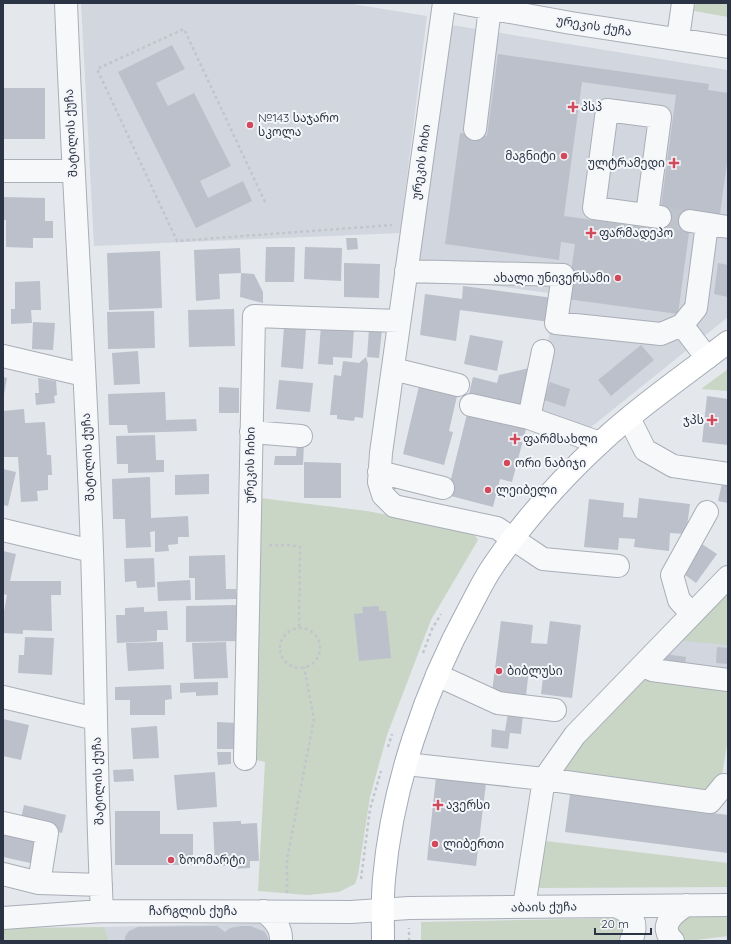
<svg xmlns="http://www.w3.org/2000/svg" width="731" height="944" font-family="Quicksand,'Noto Sans Georgian',sans-serif">
	<style>
		.built { fill: #d2d6de }
		.green { fill: #c9d6c5 }
		.building { fill: #bbc0ca; fill-rule: evenodd }
		.lines { fill: none; stroke-linecap: round; stroke-linejoin: round }
		.minor-tunnel { stroke: #bfc3cb; stroke-width: 22; stroke-dasharray: 22 11; stroke-linecap: butt }
		.minor-casing { stroke: #a9aeb7; stroke-width: 24 }
		.major-casing { stroke: #a3abb8; stroke-width: 24 }
		.path { stroke: #c2c5cb; stroke-width: 2.5; stroke-dasharray: 3 3; stroke-linecap: butt }
		.minor { stroke: #f7f8fa; stroke-width: 22 }
		.major { stroke: #fff; stroke-width: 22 }
		.poi-dot { fill: #d1495b; stroke: #f4f6f9; stroke-width: 1.5 }
		.labels { text-anchor: middle; stroke-width: 4; stroke-linejoin: round; paint-order: stroke }
		.street-label { font-size: 12px; fill: #2b3445; stroke: #f4f6f9 }
		.poi-label { font-size: 12px; fill: #2b3445; stroke: #f4f6f9; text-anchor: start }
	</style>
	<rect width="100%" height="100%" fill="#e4e7ec"/>
	<path class="built" d="M 81,3 L 346,3 L 427,16 L 400,233 L 94,246 Z
		M 452,25 L 728,70 L 728,317 L 590,428 L 536,413 L 556,294 L 475,283 L 415,284 Z
		M 691,628 L 728,633 L 728,675 L 655,662 Z
		M 263,923 L 270,929 L 272,941 L 109,941 L 104,927 Z"/>
	<path class="green" d="M 696,3 L 728,3 L 728,17 L 694,11 Z
		M 728,369 L 728,391 L 701,389 Z
		M 260,498 L 367,511 L 472,531 L 478,540 L 431,620 L 387,735 L 370,797 L 358,875 L 355,884 L 339,892 L 307,895 L 258,891 L 265,762 L 252,759 Z
		M 728,586 L 728,645 L 675,640 Z
		M 640,676 L 728,687 L 728,738 L 718,801 L 559,776 L 570,750 Z
		M 546,841 L 728,863 L 728,887 L 537,888 Z
		M 728,916 L 728,936 L 688,941 L 680,940 L 676,921 L 680,917 Z
		M 621,918 L 627,921 L 623,940 L 421,941 L 421,922 Z
		M 104,927 L 109,941 L 3,941 L 3,928 Z"/>
	<path class="building" d="M 172,45 L 185,69 L 156,83 L 168,106 L 194,93 L 231,166 L 200,181 L 208,198 L 243,181 L 252,201 L 196,228 L 118,72 Z
		M 498,54 L 709,84 L 708,90 L 728,93 L 728,155 L 720,214 L 692,210 L 678,314 L 567,299 L 575,244 L 561,242 L 559,260 L 445,244 L 460,133 L 487,136 ZM 582,82 L 676,95 L 658,229 L 564,216 Z
		M 3,88 L 45,88 L 45,139 L 3,139 Z
		M 3,197 L 45,198 L 45,221 L 53,221 L 53,238 L 33,238 L 33,248 L 6,247 L 6,220 L 3,220 Z
		M 346,238 L 357,238 L 358,249 L 347,250 Z
		M 266,247 L 295,247 L 294,282 L 265,282 Z
		M 305,247 L 342,248 L 341,281 L 304,279 Z
		M 240,248 L 241,273 L 219,274 L 220,299 L 196,301 L 194,250 Z
		M 160,251 L 162,308 L 109,310 L 107,253 Z
		M 344,263 L 380,264 L 379,298 L 344,297 Z
		M 718,263 L 728,265 L 728,297 L 714,294 Z
		M 241,273 L 254,274 L 263,292 L 263,303 L 240,297 Z
		M 40,281 L 41,310 L 31,310 L 32,323 L 11,324 L 11,309 L 15,309 L 15,282 Z
		M 463,286 L 553,298 L 550,322 L 460,310 L 456,341 L 420,335 L 425,294 L 462,299 Z
		M 234,309 L 235,346 L 189,347 L 188,310 Z
		M 154,311 L 155,348 L 108,349 L 107,312 Z
		M 33,322 L 55,323 L 53,350 L 32,349 Z
		M 321,326 L 354,329 L 352,358 L 333,357 L 333,365 L 318,364 Z
		M 284,327 L 306,329 L 303,369 L 281,367 Z
		M 369,329 L 382,330 L 379,358 L 367,357 Z
		M 470,335 L 503,341 L 497,371 L 464,364 Z
		M 641,345 L 654,360 L 611,396 L 598,380 Z
		M 138,351 L 140,384 L 114,385 L 112,353 Z
		M 366,357 L 368,364 L 363,418 L 355,417 L 354,421 L 337,419 L 337,415 L 330,415 L 334,375 L 341,376 L 343,361 L 359,363 Z
		M 529,368 L 520,410 L 468,398 L 473,377 L 497,383 L 499,375 Z
		M 3,377 L 7,378 L 4,394 L 3,394 Z
		M 38,378 L 56,381 L 57,395 L 54,396 L 55,403 L 36,405 L 35,393 L 39,393 Z
		M 279,380 L 313,383 L 310,412 L 276,409 Z
		M 550,382 L 570,389 L 565,407 L 544,400 Z
		M 419,386 L 457,396 L 449,431 L 453,432 L 444,465 L 403,454 Z
		M 219,387 L 239,388 L 239,413 L 219,413 Z
		M 165,392 L 166,420 L 196,419 L 197,431 L 128,433 L 127,425 L 109,425 L 108,394 Z
		M 707,396 L 728,399 L 728,445 L 702,442 Z
		M 24,409 L 25,423 L 45,422 L 47,455 L 51,455 L 52,475 L 48,475 L 48,490 L 37,491 L 38,501 L 21,502 L 18,457 L 3,457 L 3,411 Z
		M 468,410 L 527,425 L 512,482 L 500,479 L 493,507 L 447,495 Z
		M 155,435 L 156,460 L 164,460 L 164,472 L 128,473 L 128,464 L 117,464 L 116,436 Z
		M 297,443 L 304,444 L 303,465 L 274,465 L 275,456 L 296,456 Z
		M 304,462 L 341,463 L 341,498 L 304,498 Z
		M 3,469 L 16,472 L 8,506 L 3,505 Z
		M 209,474 L 209,494 L 175,495 L 175,475 Z
		M 150,477 L 151,518 L 188,516 L 189,537 L 178,537 L 178,544 L 168,545 L 169,551 L 155,552 L 155,531 L 150,532 L 151,547 L 126,548 L 125,519 L 113,519 L 112,479 Z
		M 723,479 L 728,480 L 728,503 L 718,501 Z
		M 639,498 L 690,504 L 686,534 L 670,533 L 669,551 L 634,547 L 635,539 L 619,538 L 618,550 L 584,547 L 589,499 L 624,503 L 623,517 L 637,518 Z
		M 702,544 L 717,554 L 696,583 L 681,572 Z
		M 3,551 L 16,554 L 10,581 L 61,581 L 61,595 L 51,595 L 52,631 L 23,630 L 23,634 L 3,633 L 3,617 L 7,595 L 3,594 Z
		M 225,555 L 226,589 L 236,589 L 237,599 L 195,600 L 195,578 L 189,578 L 189,556 Z
		M 154,558 L 155,587 L 137,588 L 136,581 L 125,582 L 124,559 Z
		M 190,580 L 191,600 L 158,601 L 157,582 Z
		M 236,605 L 238,641 L 186,642 L 186,606 Z
		M 379,606 L 379,611 L 386,611 L 391,658 L 359,661 L 354,614 L 363,613 L 362,607 Z
		M 144,607 L 144,612 L 167,611 L 168,630 L 157,630 L 157,641 L 117,643 L 116,615 L 125,615 L 125,608 Z
		M 501,621 L 533,625 L 531,643 L 547,644 L 550,621 L 581,625 L 572,698 L 541,694 L 544,669 L 529,668 L 526,696 L 492,692 Z
		M 25,637 L 54,638 L 52,675 L 18,673 L 19,655 L 24,655 Z
		M 163,642 L 164,669 L 128,671 L 126,643 Z
		M 226,642 L 228,678 L 194,679 L 192,643 Z
		M 717,647 L 728,648 L 728,664 L 716,663 Z
		M 665,654 L 686,657 L 685,666 L 663,662 Z
		M 218,682 L 218,695 L 196,696 L 196,692 L 180,693 L 180,683 Z
		M 171,685 L 172,699 L 165,700 L 165,715 L 130,715 L 130,700 L 115,700 L 115,687 Z
		M 508,713 L 523,715 L 521,734 L 510,733 L 508,749 L 491,747 L 492,729 L 505,731 Z
		M 3,719 L 29,725 L 21,760 L 3,756 Z
		M 217,722 L 237,723 L 237,749 L 217,749 Z
		M 157,726 L 159,758 L 133,759 L 131,728 Z
		M 217,752 L 231,752 L 231,764 L 218,765 Z
		M 133,769 L 134,781 L 114,782 L 113,770 Z
		M 215,772 L 217,807 L 177,810 L 174,775 Z
		M 436,777 L 486,783 L 476,866 L 427,860 Z
		M 570,794 L 728,815 L 728,853 L 565,832 Z
		M 24,805 L 66,815 L 62,833 L 20,823 Z
		M 115,811 L 160,811 L 160,834 L 193,834 L 193,865 L 115,865 Z
		M 241,821 L 241,824 L 257,823 L 259,861 L 250,861 L 250,868 L 233,869 L 233,866 L 215,866 L 213,822 Z
		M 3,834 L 40,842 L 35,864 L 3,857 Z
		M 217,926 L 225,932 L 230,928 L 241,926 L 251,926 L 265,932 L 268,938 L 268,941 L 125,941 L 125,937 L 129,931 L 138,927 Z"/>
	<g class="lines">
		<path class="minor-tunnel" d="M 660,217 L 690,221"/>
		<defs>
			<path id="minor" d="M 66,3 C 73,186 86,368 92,551 C 96,671 96,791 102,911
				M 444,3 L 381,453 L 379,482 L 383,495 L 394,506 L 497,528 L 543,559 L 618,566
				M 460,3 L 571,23 L 728,47
				M 678,38 L 683,3
				M 475,129 L 490,8
				M 3,171 L 73,171
				M 647,215 L 660,117 L 607,110 L 594,208 L 660,217
				M 690,221 L 728,227
				M 406,271 L 563,275 L 556,323 L 661,334 L 682,325 L 696,308 L 707,224
				M 682,325 L 707,358
				M 3,356 L 84,375
				M 393,369 L 458,385
				M 471,405 L 529,418 L 600,443
				M 529,418 L 543,351
				M 629,418 L 645,450 L 673,466 L 728,474
				M 251,432 L 301,436
				M 379,472 L 443,488
				M 3,530 L 92,551
				M 692,614 L 679,600 L 672,575 L 707,512
				M 643,665 L 652,670 L 728,680
				M 437,675 L 498,703 L 555,710
				M 3,697 L 96,719
				M 245,759 L 254,316 L 399,321
				M 406,764 L 544,779 L 710,802 L 724,785 L 728,786
				M 3,823 L 47,833 L 39,883
				M 3,874 L 39,883 L 101,885
				M 616,906 C 633,913 639,923 631,941
				M 524,907 L 544,779 L 575,735 L 728,577
				M 264,911 C 274,920 282,927 281,941
				M 3,918 L 102,911 L 351,912 L 409,908 L 728,905
				M 673,941 C 658,926 673,913 687,905"/>
			<path id="major" d="M 383,941 C 383,921 382,900 384,879 C 392,787 425,689 470,607 C 477,594 484,579 493,566 C 523,522 560,480 600,443 C 640,406 685,375 728,342"/>
		</defs>
		<use href="#minor" class="minor-casing"/>
		<use href="#major" class="major-casing"/>
		<path class="path" d="M 265,202 L 184,29 L 97,69 L 177,241 L 392,225
			M 269,545 L 289,545 L 300,547 L 299,627
			M280 648a20 20 0 1 1 40 0a20 20 0 1 1-40 0Z
			M 423,653 L 432,629 L 441,614
			M 388,747 L 392,734
			M 361,879 L 370,809 L 381,771
			M 287,893 L 287,859 L 314,719 L 304,667
			M 409,941 L 409,928"/>
		<use href="#minor" class="minor"/>
		<use href="#major" class="major"/>
	</g>
	<g class="poi-dot">
		<path d="M571 101h4v4h4v4h-4v4h-4v-4h-4v-4h4z"/>
		<circle cx="250" cy="125" r="4"/>
		<circle cx="564" cy="156" r="4"/>
		<path d="M672 157h4v4h4v4h-4v4h-4v-4h-4v-4h4z"/>
		<path d="M589 227h4v4h4v4h-4v4h-4v-4h-4v-4h4z"/>
		<circle cx="618" cy="278" r="4"/>
		<path d="M710 414h4v4h4v4h-4v4h-4v-4h-4v-4h4z"/>
		<path d="M513 433h4v4h4v4h-4v4h-4v-4h-4v-4h4z"/>
		<circle cx="507" cy="463" r="4"/>
		<circle cx="488" cy="490" r="4"/>
		<circle cx="499" cy="671" r="4"/>
		<path d="M436 799h4v4h4v4h-4v4h-4v-4h-4v-4h4z"/>
		<circle cx="435" cy="844" r="4"/>
		<circle cx="171" cy="860" r="4"/>
	</g>
	<g class="labels">
		<g class="street-label">
			<text transform="translate(594 26) rotate(9)" y="4">ურეკის ქუჩა</text>
			<text transform="translate(71 133) rotate(-93)" y="4">შატილის ქუჩა</text>
			<text transform="translate(421 162) rotate(-82)" y="4">ურეკის ჩიხი</text>
			<text transform="translate(88 457) rotate(-93)" y="4">შატილის ქუჩა</text>
			<text transform="translate(250 465) rotate(-89)" y="4">ურეკის ჩიხი</text>
			<text transform="translate(98 781) rotate(-92)" y="4">შატილის ქუჩა</text>
			<text transform="translate(544 907) rotate(-1)" y="4">აბაის ქუჩა</text>
			<text x="193" y="915">ჩარგლის ქუჩა</text>
		</g>
		<g class="poi-label">
			<text x="581" y="111">პსპ</text>
			<text x="258" y="122">№143 საჯარო<tspan x="258" dy="14">სკოლა</tspan></text>
			<text x="556" y="160" text-anchor="end">მაგნიტი</text>
			<text x="665" y="167" text-anchor="end">ულტრამედი</text>
			<text x="599" y="237">ფარმადეპო</text>
			<text x="610" y="282" text-anchor="end">ახალი უნივერსამი</text>
			<text x="704" y="424" text-anchor="end">ჯპს</text>
			<text x="523" y="443">ფარმსახლი</text>
			<text x="515" y="467">ორი ნაბიჯი</text>
			<text x="496" y="494">ლეიბელი</text>
			<text x="507" y="675">ბიბლუსი</text>
			<text x="446" y="809">ავერსი</text>
			<text x="443" y="848">ლიბერთი</text>
			<text x="179" y="864">ზოომარტი</text>
		</g>
	</g>
	<rect width="731" height="944" fill="none" stroke="#2b3445" stroke-width="8"/>
	<path d="M595 928v6h56v-6" fill="none" stroke="#2b3445" stroke-width="2"/>
	<text x="601" y="928" font-size="12" fill="#2b3445" stroke="#f4f6f9" stroke-width="3" paint-order="stroke">20 m</text>
</svg>
